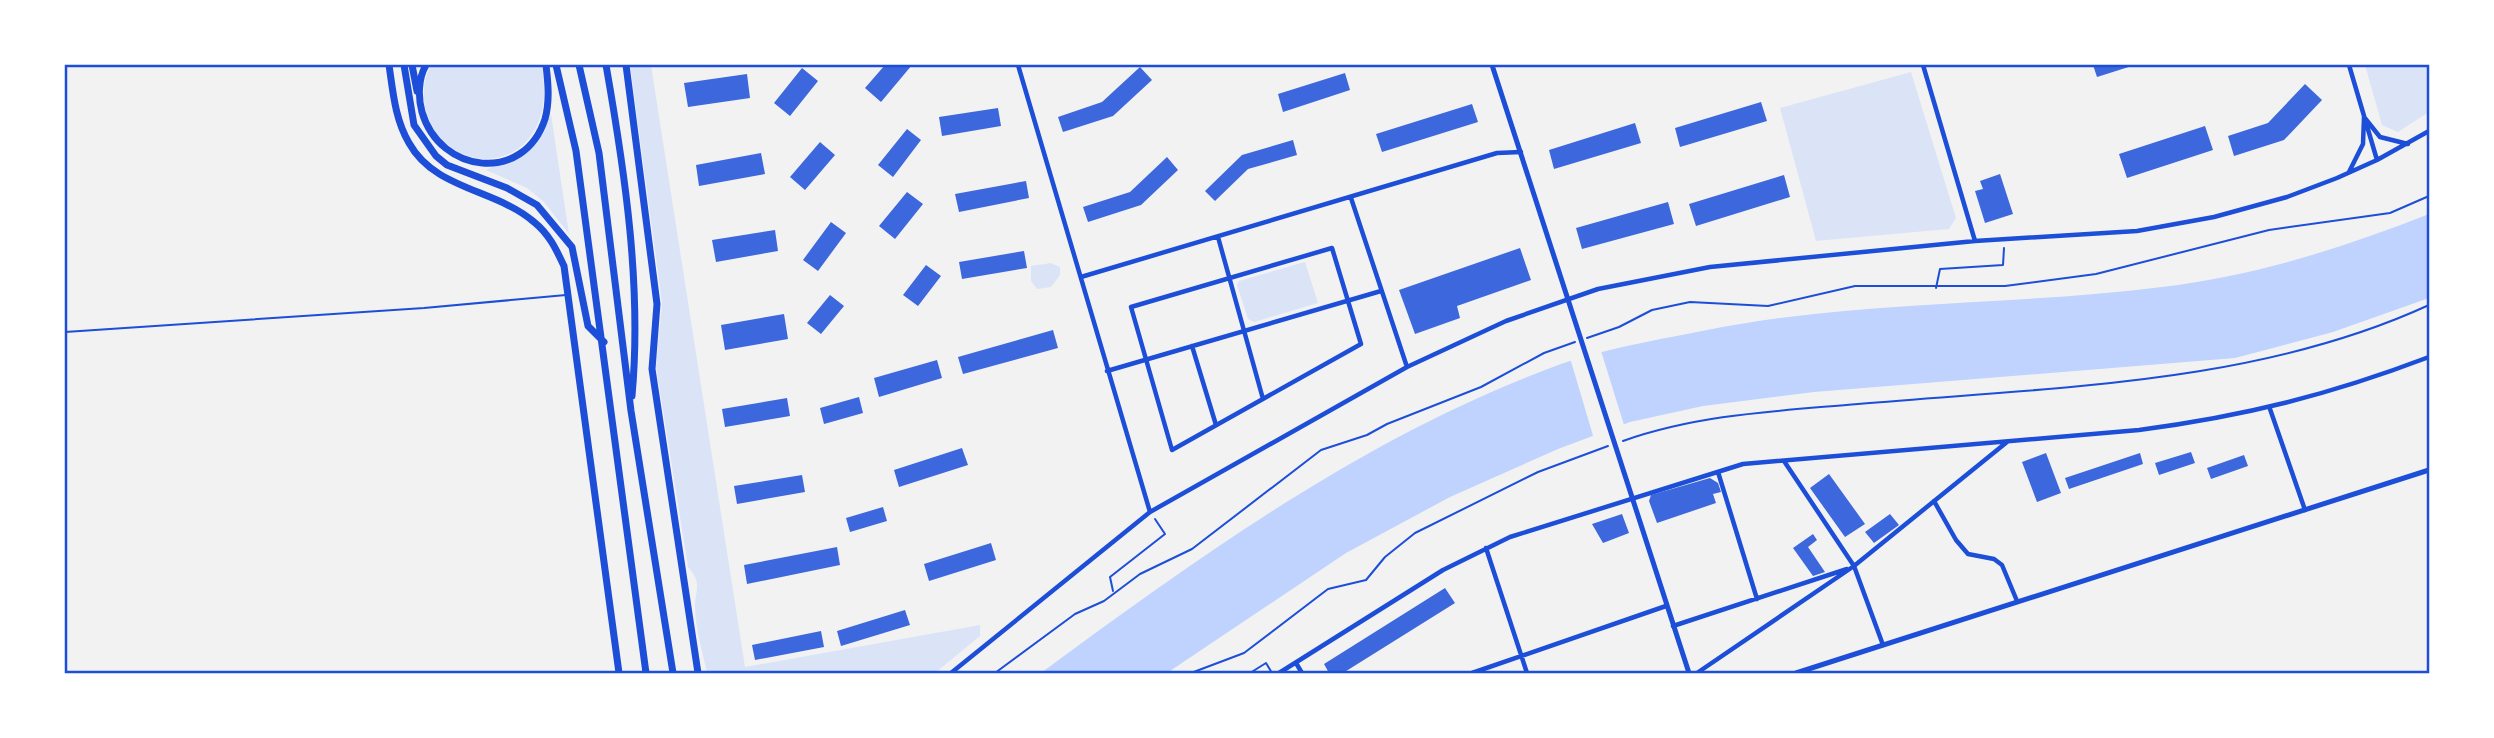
<svg xmlns="http://www.w3.org/2000/svg" width="2494" height="738" font-family="'Exo 2',sans-serif">
	<style>
		.green { fill: #dbe4f7 }
		.water { fill: #bfd3fe }
		.pier { fill: #f2f2f2 }
		.building { fill: #3d67dc }
		.lines { fill: none; stroke-linecap: round; stroke-linejoin: round }
		.path { stroke: #1d4ed8; stroke-width: 2 }
		.service { stroke: #1d4ed8; stroke-width: 2 }
		.minor { stroke: #1d4ed8; stroke-width: 4.5 }
		.tertiary { stroke: #1d4ed8; stroke-width: 5 }
		.trunk { stroke: #1d4ed8; stroke-width: 7 }
		.neatline { fill: none; stroke: #1d4ed8; stroke-width: 2.5 }
	</style>
	<rect width="100%" height="100%" fill="#f2f2f2"/>
	<path class="green" d="M 431,65 L 542,65 C 544,82 546,101 540,118 C 519,178 443,169 426,111 C 422,96 423,79 431,65 Z
		M 630,65 L 651,65 L 745,667 L 980,625 L 980,636 L 935,673 L 707,673 C 703,653 695,628 695,607 C 695,589 703,584 688,567 L 656,367 L 662,303 Z
		M 2365,65 L 2429,65 L 2429,112 L 2398,132 L 2382,125 Z
		M 1911,72 L 1956,218 L 1949,229 L 1816,241 L 1780,108 Z
		M 551,114 L 569,234 L 544,202 L 527,188 L 486,170 L 530,148 L 544,132 Z
		M 1305,262 L 1318,303 L 1254,322 L 1248,319 L 1237,285 L 1239,281 Z
		M 1051,263 L 1060,267 L 1060,275 L 1051,287 L 1037,289 L 1031,281 L 1031,266 Z"/>
	<path class="water" d="M 2429,214 L 2429,298 L 2333,332 L 2235,358 L 1814,392 L 1703,406 L 1630,422 L 1558,449 L 1450,497 L 1346,553 L 1167,673 L 1041,673 C 1202,554 1371,433 1561,364 C 1604,349 1662,339 1707,330 C 1857,300 2012,306 2162,287 C 2255,276 2343,248 2429,214 Z"/>
	<path class="pier" d="M 1601,351 L 1625,428 L 1594,439 L 1570,358 Z"/>
	<path class="building" d="M 885,65 L 912,65 L 881,102 L 865,88 Z
		M 2093,65 L 2135,65 L 2097,77 Z
		M 1140,67 L 1152,80 L 1113,116 L 1063,132 L 1058,117 L 1102,102 Z
		M 802,68 L 818,81 L 790,116 L 774,103 Z
		M 1345,73 L 1350,90 L 1283,112 L 1278,94 Z
		M 747,74 L 750,98 L 688,107 L 684,83 Z
		M 2305,84 L 2322,100 L 2284,140 L 2234,156 L 2228,136 L 2268,123 Z
		M 1761,102 L 1767,121 L 1680,147 L 1675,128 Z
		M 1472,104 L 1478,122 L 1382,152 L 1376,134 Z
		M 998,108 L 1001,126 L 942,136 L 939,117 Z
		M 1635,123 L 1641,143 L 1554,169 L 1549,150 Z
		M 2205,126 L 2213,150 L 2127,178 L 2119,154 Z
		M 907,129 L 921,140 L 893,177 L 878,165 Z
		M 1293,140 L 1297,155 L 1248,169 L 1215,201 L 1205,191 L 1242,155 Z
		M 820,142 L 835,155 L 805,190 L 790,177 Z
		M 761,153 L 765,174 L 699,186 L 696,165 Z
		M 1167,157 L 1178,170 L 1141,205 L 1088,222 L 1083,207 L 1130,192 Z
		M 2000,174 L 2013,214 L 1985,223 L 1975,191 L 1983,189 L 1980,181 Z
		M 1784,175 L 1790,197 L 1696,226 L 1689,204 Z
		M 1026,181 L 1029,198 L 959,212 L 955,194 Z
		M 907,192 L 923,204 L 895,239 L 879,226 Z
		M 1668,202 L 1674,224 L 1582,249 L 1576,228 Z
		M 831,222 L 846,233 L 818,271 L 803,260 Z
		M 775,230 L 778,251 L 716,262 L 712,240 Z
		M 1520,248 L 1531,280 L 1457,306 L 1460,318 L 1415,334 L 1399,290 Z
		M 1024,251 L 1027,268 L 962,279 L 959,262 Z
		M 926,265 L 941,276 L 918,306 L 903,295 Z
		M 830,295 L 844,306 L 821,334 L 807,323 Z
		M 784,314 L 788,339 L 725,350 L 721,325 Z
		M 1053,330 L 1058,348 L 963,374 L 958,357 Z
		M 937,360 L 942,378 L 879,397 L 874,378 Z
		M 859,397 L 863,413 L 824,424 L 820,408 Z
		M 787,398 L 790,416 L 725,427 L 722,409 Z
		M 962,448 L 968,465 L 899,487 L 894,470 Z
		M 2191,452 L 2195,463 L 2159,475 L 2155,463 Z
		M 2046,453 L 2061,493 L 2037,502 L 2022,462 Z
		M 2140,453 L 2143,464 L 2069,489 L 2065,478 Z
		M 2244,455 L 2248,466 L 2211,479 L 2207,468 Z
		M 1829,474 L 1865,524 L 1845,537 L 1810,488 Z
		M 802,475 L 805,492 L 737,504 L 734,486 Z
		M 1710,478 L 1718,483 L 1721,492 L 1713,494 L 1716,503 L 1657,523 L 1649,501 L 1651,495 Z
		M 883,507 L 887,521 L 850,532 L 846,518 Z
		M 1622,514 L 1629,533 L 1603,543 L 1592,524 Z
		M 1890,514 L 1899,525 L 1874,543 L 1865,532 Z
		M 1813,534 L 1817,540 L 1808,547 L 1825,572 L 1813,576 L 1793,548 Z
		M 991,543 L 996,560 L 929,581 L 924,564 Z
		M 837,547 L 840,565 L 747,584 L 744,565 Z
		M 1445,588 L 1455,603 L 1343,673 L 1329,673 L 1324,664 Z
		M 905,610 L 910,625 L 841,646 L 837,631 Z
		M 821,631 L 824,647 L 755,660 L 752,645 Z"/>
	<g class="lines">
		<path class="path" d="M 1936,288 L 1940,269 L 2003,265 L 2004,248
			M 1587,338 L 1619,327 L 1652,310 L 1690,302 L 1768,306 L 1855,286 L 2005,286 L 2096,274 L 2269,230 L 2390,213 L 2429,196
			M 1623,441 C 1699,414 1779,411 1858,404 C 2048,387 2253,386 2429,305
			M 1113,591 L 1110,577 L 1165,534 L 1155,519
			M 995,673 L 1075,614 L 1104,601 L 1140,574 L 1192,549 L 1321,450 L 1367,435 L 1387,424 L 1481,387 L 1544,353 L 1575,342
			M 1191,673 L 1244,653 L 1328,589 L 1366,580 L 1385,557 L 1415,533 L 1538,472 L 1608,446
			M 1250,673 L 1266,663 L 1272,673"/>
		<path class="service" d="M 65,332 L 424,308 L 566,295"/>
		<path class="minor" d="M 1018,65 L 1150,512
			M 1923,65 L 1975,241
			M 2349,65 L 2377,160
			M 2349,172 L 2363,144 L 2364,117 L 2380,137 L 2408,144
			M 1351,198 L 1407,367
			M 1218,237 L 1263,399
			M 1332,248 L 1361,344 L 1172,450 L 1131,307 Z
			M 1081,277 L 1497,153 L 1521,152
			M 1192,346 L 1216,425
			M 1107,371 L 1381,291
			M 2270,409 L 2305,510
			M 1784,461 L 1854,566 L 1883,645
			M 1718,472 L 1757,599
			M 1934,501 L 1956,540 L 1968,554 L 1994,559 L 2002,565 L 2017,601
			M 1486,548 L 1527,673
			M 1673,626 L 1847,569
			M 1296,663 L 1302,673
			M 951,673 L 1150,512 L 1407,367 L 1506,321 L 1598,289 L 1710,267 L 1975,241 L 2137,231 L 2214,217 L 2287,197 L 2337,178 L 2377,160 L 2429,131
			M 1279,673 L 1443,570 L 1510,537 L 1743,464 L 2139,430 C 2245,416 2329,395 2429,357
			M 1472,673 L 1666,606
			M 1697,673 L 1854,566 L 2007,442"/>
		<path class="tertiary" d="M 1492,65 L 1689,673
			M 1796,673 L 2429,470"/>
		<path class="trunk" d="M 389,65 C 393,92 395,119 409,143 C 435,190 496,189 534,222 C 549,234 556,249 564,266 L 619,673
			M 404,65 L 414,125 L 436,156 L 447,165 L 507,188 L 537,205 L 572,247 L 588,326 L 604,342
			M 412,65 L 417,91
			M 426,65 C 418,79 418,97 422,112 C 440,174 524,184 545,119 C 550,101 548,82 546,65
			M 556,65 L 576,151 L 646,673
			M 579,65 L 599,153 L 631,411 L 673,673
			M 606,65 C 625,173 642,287 632,396
			M 626,65 L 657,304 L 652,369 L 698,673"/>
	</g>
	<rect width="2494" height="738" fill="none" stroke="#ffffff" stroke-width="133"/>
	<rect x="66" y="66" width="2362" height="606" class="neatline"/>
</svg>
